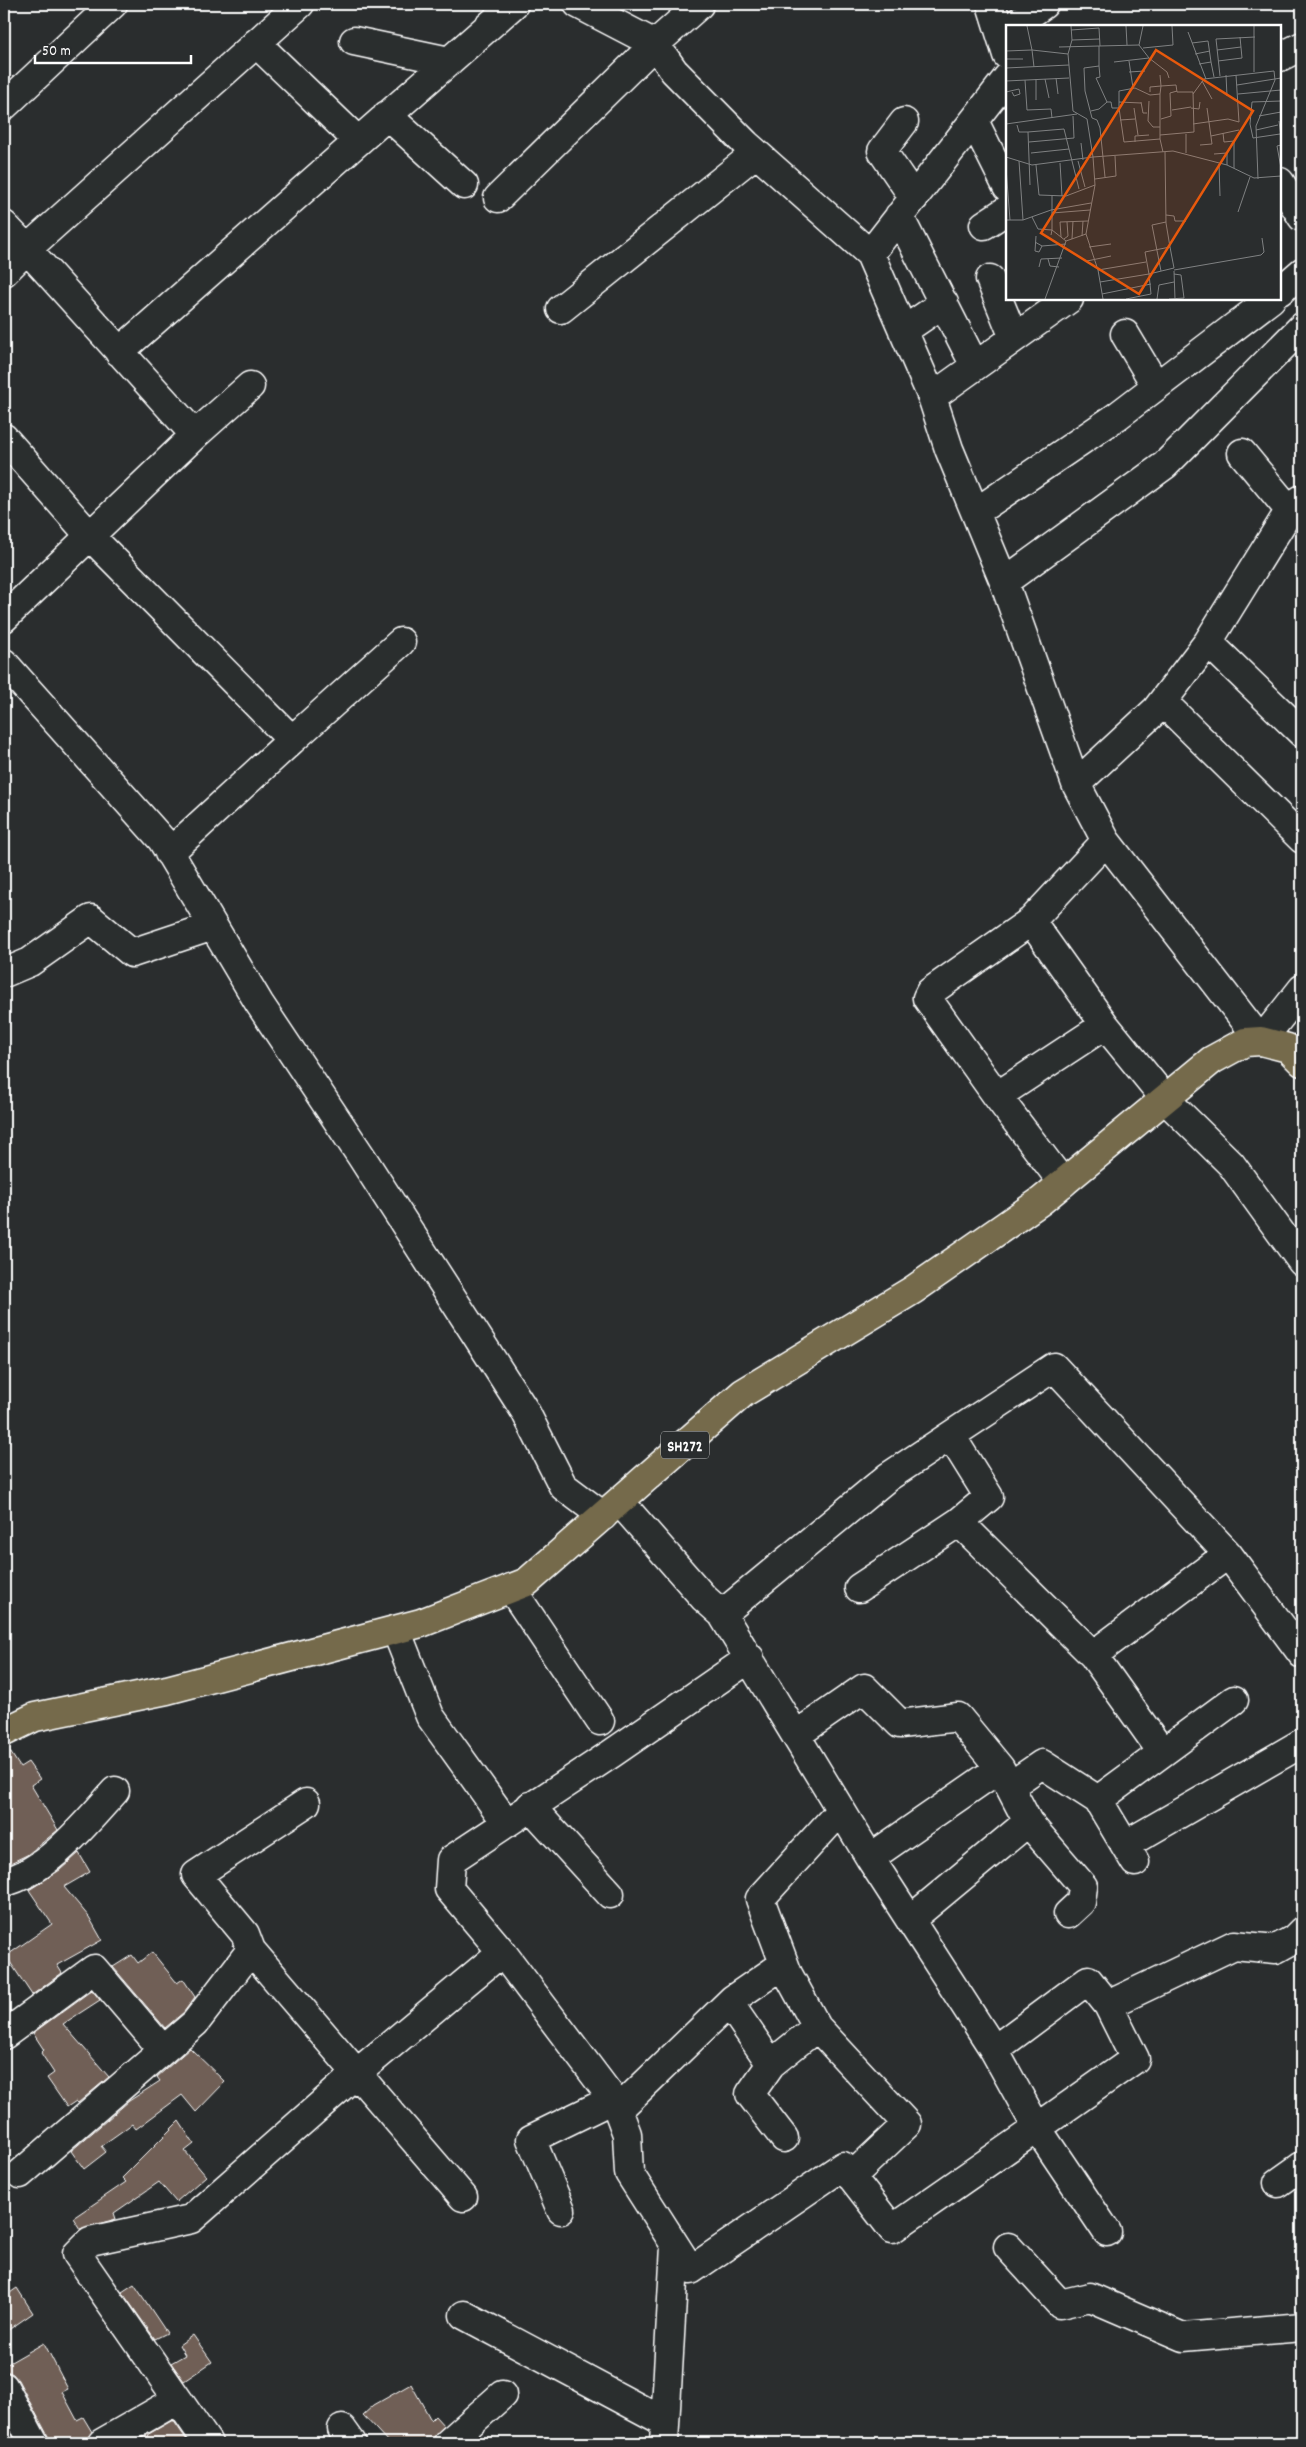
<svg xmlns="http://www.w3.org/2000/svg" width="1306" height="2447" font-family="Dekko,sans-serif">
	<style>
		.building { fill: #6f5f56; stroke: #fff }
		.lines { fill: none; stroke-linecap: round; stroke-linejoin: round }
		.minor-casing { stroke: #fff; stroke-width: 31 }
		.major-casing { stroke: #fff; stroke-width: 31 }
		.minor { stroke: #2a2d2e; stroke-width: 28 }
		.major { stroke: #756b4b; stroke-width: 28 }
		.labels { text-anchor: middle; stroke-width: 4; stroke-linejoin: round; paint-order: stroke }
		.shield { fill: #2a2d2e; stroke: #bfc0c0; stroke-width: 1 }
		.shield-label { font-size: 16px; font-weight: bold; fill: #fff }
		.inset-road { fill: none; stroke: #7f8182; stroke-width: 1 }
		.view { fill: #e8590c; fill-opacity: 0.15; stroke: #e8590c; stroke-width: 2.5 }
		.inset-edge { fill: none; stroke: #fff; stroke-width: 2.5 }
	</style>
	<rect width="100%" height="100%" fill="#2a2d2e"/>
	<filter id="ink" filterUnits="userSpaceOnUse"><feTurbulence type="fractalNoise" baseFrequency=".02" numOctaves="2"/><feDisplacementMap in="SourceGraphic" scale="10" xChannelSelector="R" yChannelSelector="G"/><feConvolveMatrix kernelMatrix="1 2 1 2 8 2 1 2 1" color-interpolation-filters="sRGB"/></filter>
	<g filter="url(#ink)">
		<path class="building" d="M 4,1747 L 7,1747 L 20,1767 L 28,1762 L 40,1779 L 31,1785 L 58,1830 L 27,1855 L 4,1866 Z
			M 79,1853 L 90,1872 L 64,1887 L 89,1917 L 102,1940 L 57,1965 L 62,1973 L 32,1995 L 6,1956 L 52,1924 L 29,1890 L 60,1870 Z
			M 152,1952 L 177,1983 L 183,1979 L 195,1997 L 184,2012 L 165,2028 L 113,1967 L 132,1955 L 138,1963 Z
			M 92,1990 L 100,2000 L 63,2024 L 109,2077 L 78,2103 L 76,2101 L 67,2107 L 47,2078 L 54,2073 L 41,2053 L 44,2050 L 33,2033 Z
			M 190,2048 L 225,2082 L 196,2112 L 182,2095 L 136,2129 L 132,2124 L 101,2146 L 106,2152 L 84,2169 L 71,2151 L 129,2101 L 160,2081 L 157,2077 Z
			M 179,2121 L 194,2144 L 185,2151 L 206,2176 L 176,2202 L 159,2182 L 114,2213 L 116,2219 L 80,2229 L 73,2218 L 126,2182 L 122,2178 Z
			M 134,2284 L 167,2333 L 155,2339 L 122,2292 Z
			M 17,2288 L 33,2313 L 4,2333 L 4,2297 Z
			M 193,2335 L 212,2362 L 184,2381 L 171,2363 L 185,2355 L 179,2345 Z
			M 44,2343 L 68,2389 L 62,2392 L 77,2420 L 83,2417 L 92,2432 L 86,2443 L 50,2443 L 48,2436 L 18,2380 L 13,2374 L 4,2370 L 4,2366 Z
			M 411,2384 L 431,2420 L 435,2416 L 444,2426 L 433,2438 L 433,2443 L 389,2443 L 363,2415 L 374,2405 Z
			M 173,2420 L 189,2443 L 133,2443 Z"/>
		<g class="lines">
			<defs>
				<path id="minor" d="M 578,4 L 655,44 L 674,71 L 746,144 L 870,254
					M 991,4 L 1007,55
					M 1013,26 L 1044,4
					M 354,41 L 449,61
					M 256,43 L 358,141
					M 1280,57 L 1302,46
					M 1007,78 L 870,254 L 932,397 L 949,449 L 1004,582 L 1076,784 L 1106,841 L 1261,1041 L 1302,989
					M 4,106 L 113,4
					M 387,115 L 464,185
					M 974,121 L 1007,187
					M 904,122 L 882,151 L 914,198
					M 1280,182 L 1302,217
					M 498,198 L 655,44 L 699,5
					M 899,216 L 975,366
					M 4,225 L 27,249 L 300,4
					M 984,225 L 1007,210
					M 4,272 L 27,249 L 195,435 L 4,618
					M 990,279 L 1014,338
					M 1280,291 L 1302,272
					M 561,309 L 756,153
					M 903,331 L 944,303
					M 1125,334 L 1156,386
					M 119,352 L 514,4
					M 932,397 L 1069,299
					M 195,435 L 250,386
					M 4,438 L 90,536 L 292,740 L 169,853
					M 1242,453 L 1290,511
					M 976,512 L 1116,417 L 1271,299
					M 1004,582 L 1165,465 L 1302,327
					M 1208,642 L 1302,733
					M 4,663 L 162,840 L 259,1003 L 361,1156 L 525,1411 L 563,1486 L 603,1516
					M 1163,702 L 1302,839
					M 292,740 L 401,642
					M 1076,784 L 1156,710 L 1208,642 L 1293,505 L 1302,499
					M 1031,921 L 1105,1025 L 1166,1100 L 1231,1164 L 1302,1262
					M 4,973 L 30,962 L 91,919 L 132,953 L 213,926
					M 997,1096 L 1105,1025
					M 1063,1183 L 997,1096 L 927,998 L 930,992 L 1031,921 L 1106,841
					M 620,1502 L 704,1598 L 722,1614 L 888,1477 L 1054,1367 L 1228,1554 L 1302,1654
					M 959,1522 L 1093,1655 L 1162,1752
					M 511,1588 L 600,1721
					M 859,1588 L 959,1522 L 989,1497 L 951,1436
					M 722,1614 L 870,1858 L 994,2050 L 1088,1980 L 1108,2005 L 1234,1945 L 1276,1949 L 1294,1939 L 1302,1931
					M 396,1630 L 430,1716 L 506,1822
					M 1093,1655 L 1228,1554
					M 750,1658 L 611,1754 L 451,1860 L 449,1889 L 502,1952 L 615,2102 L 627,2134 L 629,2173 L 691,2270 L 843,2166 L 892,2229 L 1037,2128 L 994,2050
					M 796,1735 L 864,1688 L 900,1724 L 958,1717 L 1000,1768 L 1028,1822 L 1083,1886 L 1081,1902 L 1068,1914
					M 1010,1786 L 1042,1764 L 1098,1800 L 1135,1862
					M 1098,1800 L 1234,1700
					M 306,1803 L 196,1875 L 245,1934 L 251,1950 L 463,2197
					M 530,1806 L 610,1894
					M 841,1810 L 760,1899 L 788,1974 L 817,2027 L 907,2124 L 851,2177
					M 1125,1845 L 1302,1743
					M 870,1858 L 1000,1768
					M 4,1882 C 47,1872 86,1823 115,1791
					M 910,1920 L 1028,1822
					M 729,2003 L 771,2064
					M 4,2035 L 94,1969 L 163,2050
					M 618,2110 L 733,1999 L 784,1964
					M 784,2138 L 750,2094 L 771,2064 L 817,2027
					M 20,2174 L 195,2023 L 251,1950
					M 1278,2183 L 1302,2166
					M 561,2210 L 531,2139 L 613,2099
					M 1107,2232 L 1037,2128 L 1135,2059 L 1108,2005
					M 1008,2247 L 1060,2304 L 1090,2297 L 1183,2337 L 1302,2327
					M 464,2315 L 665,2422
					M 4,2387 L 34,2443
					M 342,2429 L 352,2443
					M 102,2443 L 177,2400
					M 208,2443 L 77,2254 L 90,2241 L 191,2219 L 357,2073 L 502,1952
					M 448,2443 L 502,2395
					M 664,2443 L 675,2246"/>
				<path id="major" d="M 4,1732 L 35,1717 L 167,1690 L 421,1623 L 527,1582 L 743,1393 L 913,1290 L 1041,1201 L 1212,1060 L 1245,1042 L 1261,1041 L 1288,1048 L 1302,1062"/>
			</defs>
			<use href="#minor" class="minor-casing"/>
			<use href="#major" class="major-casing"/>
			<use href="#minor" class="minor"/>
			<use href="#major" class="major"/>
		</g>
	</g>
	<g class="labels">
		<rect class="shield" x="661" y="1431.5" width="48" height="27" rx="4"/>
		<g class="shield-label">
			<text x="685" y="1451">SH272</text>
		</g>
	</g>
	<g transform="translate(1006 25)">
		<rect width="275" height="275" fill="#2a2d2e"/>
		<path class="inset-road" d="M 21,1 L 26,25 L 62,29 L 67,86 L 81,94 L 87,132 L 167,126 L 221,140 L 248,153 L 275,151M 120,1 L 121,20M 248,1 L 248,47M 65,5 L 93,3 L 94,21M 182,7 L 200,54M 66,15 L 94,14M 186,18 L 202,16 L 205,37M 133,20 L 137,1M 93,21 L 93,41M 53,22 L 133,20 L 143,33 L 161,47 L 163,53M 137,23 L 167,20 L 166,1M 211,25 L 235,22M 0,26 L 26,25 L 28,42M 62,29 L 66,15 L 65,1M 189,29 L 204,26M 0,34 L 17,34M 123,36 L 127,63M 212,36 L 236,33 L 234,12M 108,37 L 143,33M 193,39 L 205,37 L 208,52M 0,43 L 63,40M 123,47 L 139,46M 220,50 L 221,71M 214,51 L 210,14 L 249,12M 50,53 L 52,69M 30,54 L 30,75M 39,54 L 43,73M 19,55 L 21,85 L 45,84 L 46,93M 0,56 L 63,53M 196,56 L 206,74M 231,60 L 275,53M 0,67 L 13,64 L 14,69 L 8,71 L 6,67M 144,67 L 144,62 L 155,61 L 154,50M 187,69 L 198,54 L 268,46 L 269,55 L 250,101 L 252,154M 232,69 L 275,65M 143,76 L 142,96 L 147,102 L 154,102M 101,77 L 105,77 L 106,83 L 113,83 L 118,117 L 154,114 L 157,127M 113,77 L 135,78M 135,77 L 137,88 L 141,88M 113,83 L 113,66 L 129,63 L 144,70 L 154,69 L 154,114M 128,83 L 132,110M 185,83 L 193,84 L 194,77M 166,85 L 185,82M 85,86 L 93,84 L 101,77 L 90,53 L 94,52 L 93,41 L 78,43 L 79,66 L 86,93 L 91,95 L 94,103 L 99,152M 253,91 L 275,87M 155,94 L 165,91 L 164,68 L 171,66M 114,95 L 129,94M 273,96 L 275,112M 0,99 L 71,89M 187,99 L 222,94 L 233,97 L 230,50M 11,100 L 13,107 L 22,107M 250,105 L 272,100M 217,108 L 218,117 L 228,116 L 228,143M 274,109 L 247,113 L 244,99 L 246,77 L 275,76M 154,110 L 188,107 L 187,67 L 171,67 L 170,60 L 155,61 L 154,69M 205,111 L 233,105M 23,117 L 68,113 L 67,91M 129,117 L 129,111 L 143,110M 75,118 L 77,135M 194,120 L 206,119 L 201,83M 275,120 L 271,121 L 275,143M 159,127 L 160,198 L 164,222 L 168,243 L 143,249 L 139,227 L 164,222M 25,128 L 63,124M 180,128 L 180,109M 208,129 L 221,128 L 221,140M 0,132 L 26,140 L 87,132 L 89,160 L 80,209 L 60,216 L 39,274M 72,136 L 79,162M 54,138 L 56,171M 213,139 L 214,171M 30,140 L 33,170 L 60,171 L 89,160M 0,143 L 4,195M 89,154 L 110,151 L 109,131M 24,160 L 22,107 L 58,104 L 73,164M 46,171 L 46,205 L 60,216M 232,187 L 244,152M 46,188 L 84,185M 160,190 L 168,191 L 169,196 L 180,196M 26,192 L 32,204 L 46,205 L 45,210M 0,195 L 17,195 L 13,136M 17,195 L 45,185 L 85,178M 80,209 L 92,245 L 97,274M 30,211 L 29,226 L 33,227 L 36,221M 76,211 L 77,196M 55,212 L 54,197 L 82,196M 58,214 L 62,211 L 61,197M 66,214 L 67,196M 29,217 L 36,221 L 60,219M 83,222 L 105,219M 42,234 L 44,241 L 53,242M 81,236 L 105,231M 33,242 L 35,234 L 56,233M 92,245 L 140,237M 168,245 L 255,230 L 258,227 L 256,213M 155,246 L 146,200 L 160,197M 168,246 L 169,274M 94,257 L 143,249 L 145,269 L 120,274M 96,269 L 145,259M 151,274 L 153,260 L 168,257M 163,274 L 178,273 L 175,250 L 168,249"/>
		<path class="view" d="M 150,25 L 247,86 L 133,269 L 35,208 Z"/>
		<rect width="275" height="275" class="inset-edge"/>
	</g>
	<rect width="1306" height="2447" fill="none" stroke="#2a2d2e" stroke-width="20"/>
	<rect x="10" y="10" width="1286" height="2427" fill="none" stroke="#fff" stroke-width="2" filter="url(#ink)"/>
	<path d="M35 55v8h156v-8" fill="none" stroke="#ffffff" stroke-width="2.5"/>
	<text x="42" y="55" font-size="15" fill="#ffffff" stroke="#2a2d2e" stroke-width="4" paint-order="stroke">50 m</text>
</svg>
